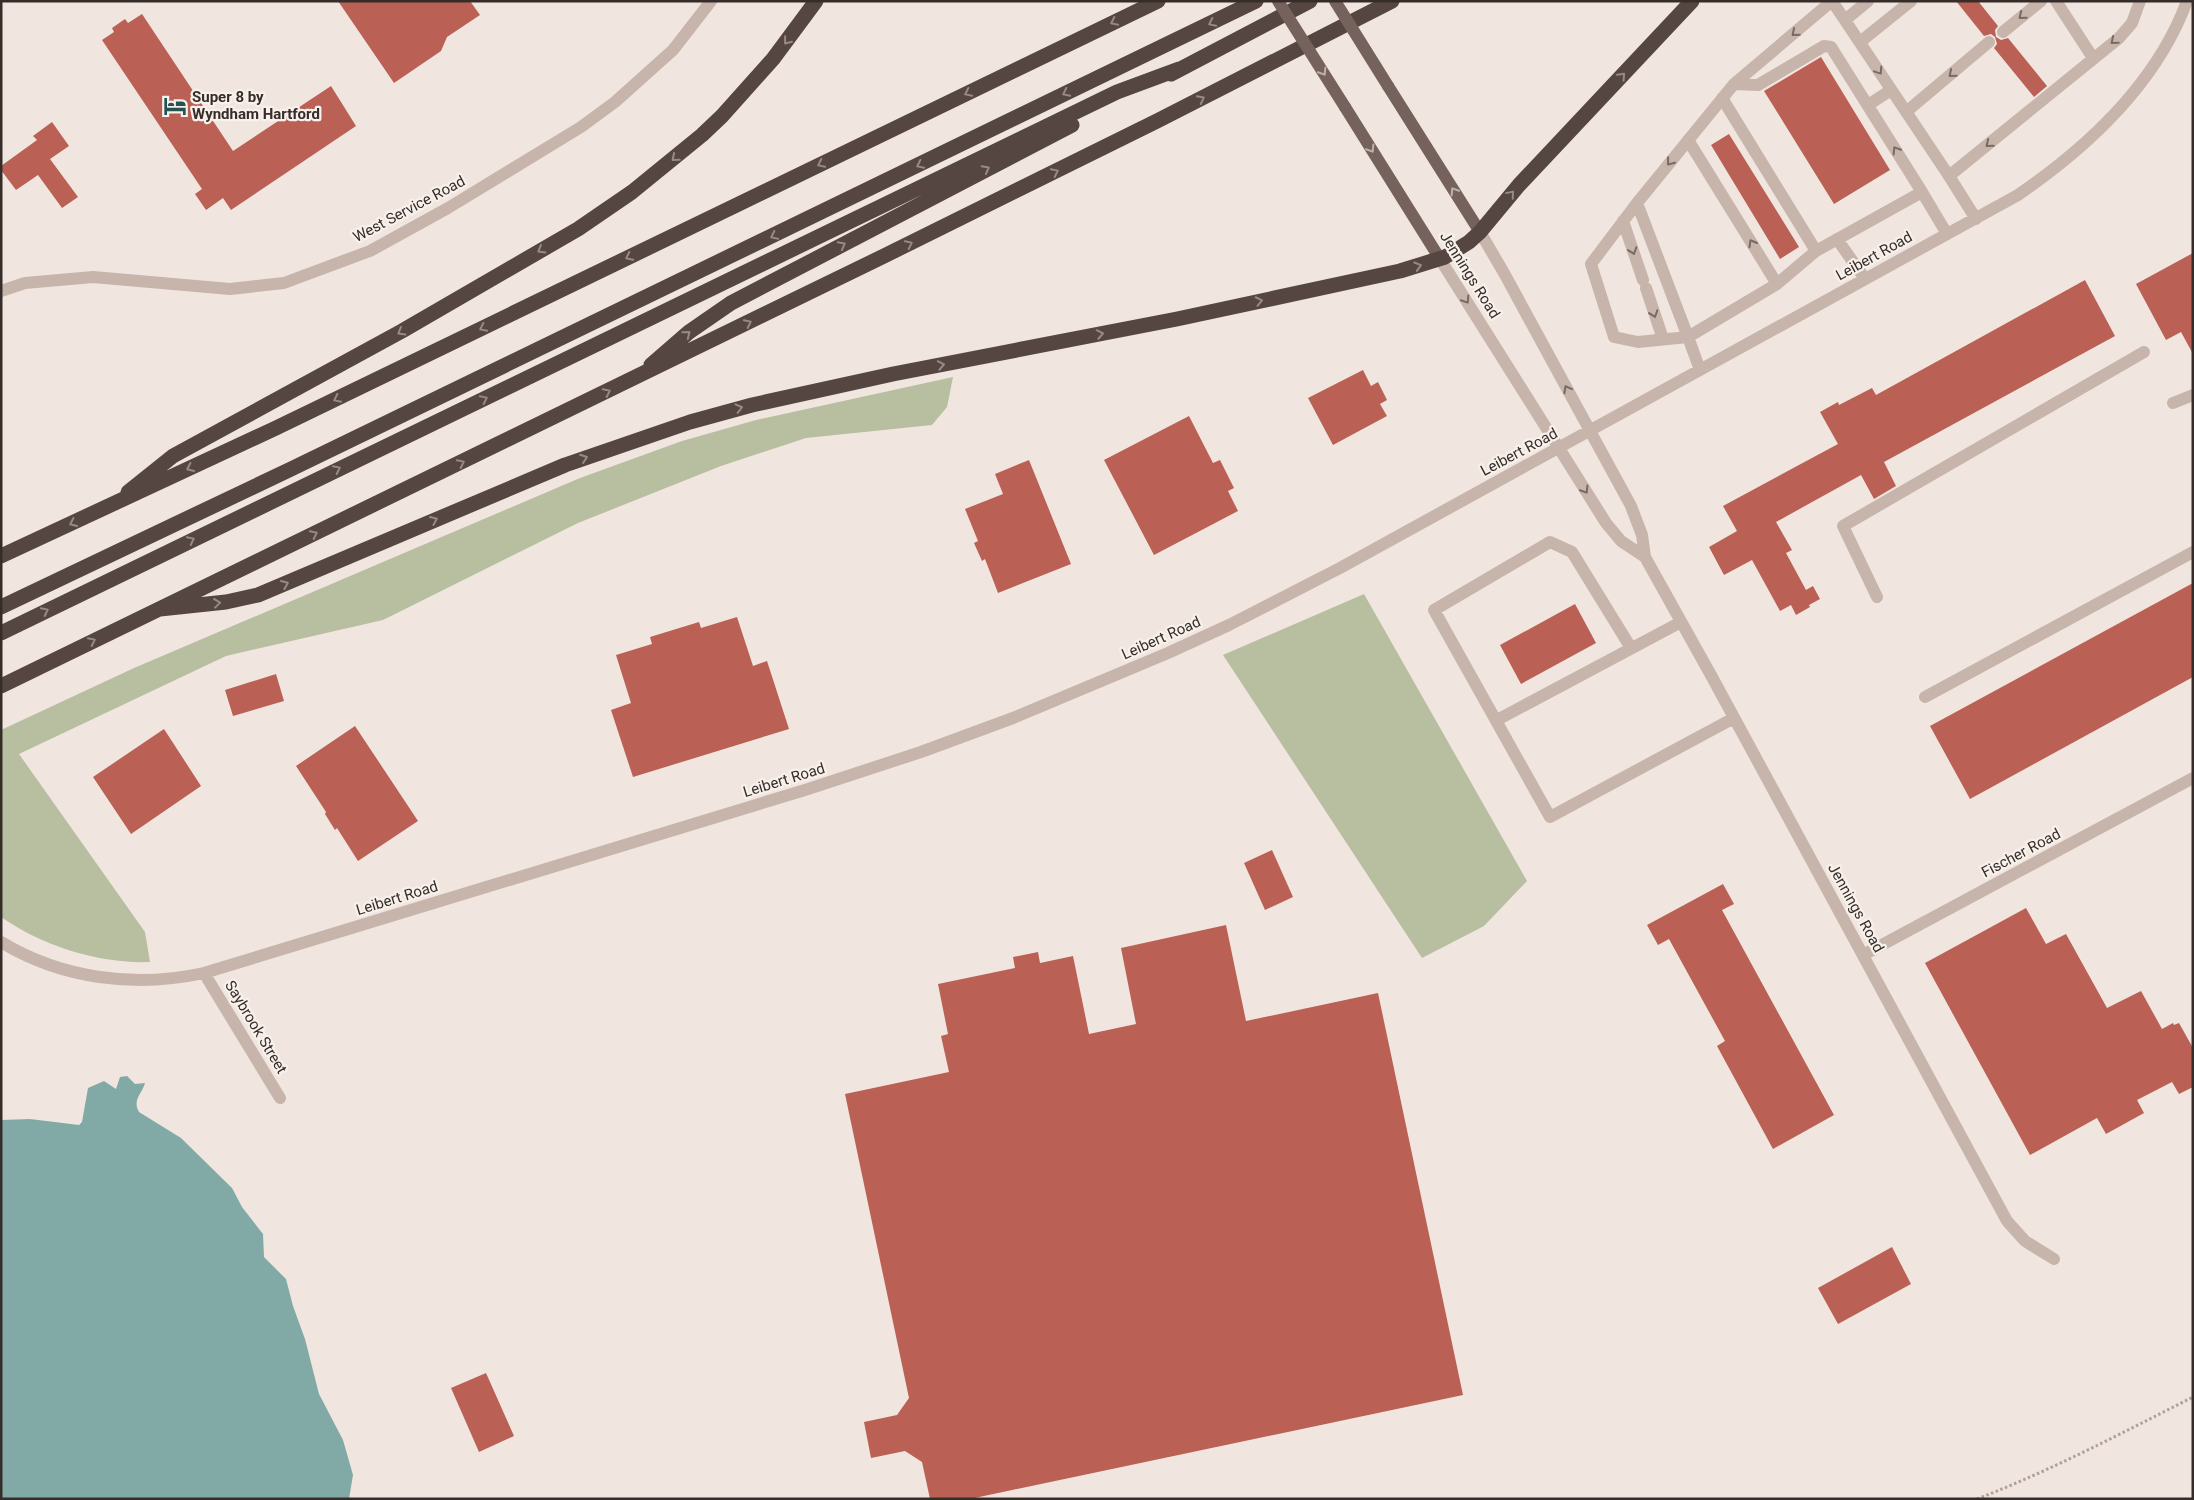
<svg xmlns="http://www.w3.org/2000/svg" width="2194" height="1500" font-family="Roboto,sans-serif">
	<style>
		.green { fill: #b8bea0 }
		.water { fill: #81aaa7 }
		.building { fill: #ba6054 }
		.lines { fill: none; stroke-linecap: round; stroke-linejoin: round }
		.path { stroke: #b39f96; stroke-width: 3; stroke-dasharray: 2.5 2.5; stroke-linecap: butt }
		.minor { stroke: #c7b5ac; stroke-width: 12 }
		.major { stroke: #76625d; stroke-width: 12 }
		.highway { stroke: #564642; stroke-width: 15 }
		.major-bridge { stroke: #76625d; stroke-width: 12 }
		.oneway { stroke: #776a64 }
		.oneway2 { stroke: #978a86 }
		.oneway3 { stroke: #beb1ab }
		.labels { text-anchor: middle; stroke-width: 4.5; stroke-linejoin: round; paint-order: stroke }
		.poi-label { font-size: 15px; font-weight: bold; fill: #362c2a; stroke: #f8f1eb; text-anchor: start }
		.street-label { font-size: 15px; fill: #362c2a; stroke: #f8f1eb }
	</style>
	<rect width="100%" height="100%" fill="#f0e6df"/>
	<path class="green" d="M 953,377 L 947,407 L 932,425 L 806,438 L 721,466 L 578,523 L 383,620 L 226,656 L 19,754 L 145,932 L 150,962 C 99,964 43,946 1,917 L 1,730 L 134,668 L 580,478 L 682,441 L 756,420 Z
		M 1364,594 L 1527,881 L 1484,926 L 1422,958 L 1223,655 Z"/>
	<path class="water" d="M 127,1076 L 135,1084 L 145,1083 C 142,1094 132,1100 139,1112 L 181,1138 L 232,1188 L 242,1207 L 263,1234 L 264,1257 L 286,1279 L 293,1306 L 305,1339 L 319,1394 L 343,1440 L 353,1475 L 349,1499 L 1,1499 L 1,1120 L 30,1119 L 79,1125 L 82,1122 L 88,1088 L 104,1081 L 116,1089 L 120,1077 Z"/>
	<path class="building" d="M 338,1 L 470,1 L 480,15 L 447,37 L 441,51 L 394,83 Z
		M 1956,1 L 1978,1 L 1998,26 L 1995,30 L 1996,37 L 2001,40 L 2008,38 L 2047,86 L 2034,97 L 1994,48 L 1997,44 L 1995,37 L 1991,34 L 1984,36 Z
		M 142,14 L 233,151 L 331,86 L 356,126 L 231,210 L 223,198 L 206,210 L 195,194 L 202,189 L 102,40 L 114,32 L 112,28 L 125,19 L 128,23 Z
		M 1821,57 L 1890,170 L 1834,204 L 1764,91 Z
		M 52,122 L 69,146 L 50,159 L 78,197 L 62,208 L 38,175 L 16,190 L 1,170 L 1,166 L 37,140 L 33,136 Z
		M 1729,134 L 1799,247 L 1780,259 L 1711,145 Z
		M 2193,253 L 2193,354 L 2181,332 L 2166,340 L 2136,284 Z
		M 2085,280 L 2115,336 L 1884,462 L 1896,486 L 1874,499 L 1861,475 L 1776,522 L 1792,550 L 1786,553 L 1806,590 L 1813,586 L 1820,599 L 1809,605 L 1810,607 L 1796,615 L 1791,605 L 1780,611 L 1752,560 L 1724,575 L 1709,547 L 1737,531 L 1723,506 L 1838,444 L 1820,412 L 1838,402 L 1839,405 L 1872,388 L 1876,395 Z
		M 1363,370 L 1371,386 L 1378,382 L 1387,400 L 1380,404 L 1387,416 L 1333,445 L 1308,398 Z
		M 1189,416 L 1213,463 L 1220,460 L 1234,488 L 1228,491 L 1238,511 L 1154,555 L 1104,460 Z
		M 1029,460 L 1071,564 L 998,593 L 985,559 L 982,561 L 974,543 L 978,541 L 965,509 L 1003,494 L 995,474 Z
		M 2193,583 L 2193,677 L 1970,799 L 1930,726 Z
		M 1575,604 L 1596,643 L 1521,684 L 1500,645 Z
		M 737,617 L 753,666 L 767,661 L 789,729 L 633,777 L 611,710 L 631,703 L 616,655 L 652,644 L 650,637 L 699,622 L 701,628 Z
		M 276,674 L 284,701 L 233,716 L 225,690 Z
		M 355,726 L 418,821 L 358,861 L 337,828 L 335,830 L 325,814 L 326,812 L 296,766 Z
		M 164,729 L 201,786 L 131,834 L 93,777 Z
		M 1272,850 L 1293,897 L 1265,910 L 1244,863 Z
		M 1723,884 L 1734,904 L 1722,910 L 1834,1115 L 1773,1149 L 1717,1046 L 1725,1041 L 1669,939 L 1658,945 L 1647,925 Z
		M 2026,908 L 2046,944 L 2066,934 L 2107,1008 L 2141,991 L 2162,1029 L 2173,1023 L 2174,1025 L 2179,1023 L 2193,1048 L 2193,1087 L 2179,1094 L 2172,1082 L 2137,1100 L 2144,1113 L 2106,1134 L 2097,1118 L 2030,1155 L 1925,963 Z
		M 1226,925 L 1246,1021 L 1378,993 L 1463,1395 L 970,1499 L 930,1499 L 922,1462 L 905,1451 L 871,1458 L 864,1422 L 897,1415 L 909,1398 L 845,1094 L 949,1072 L 941,1036 L 948,1034 L 938,984 L 1015,968 L 1013,957 L 1038,952 L 1040,963 L 1073,956 L 1089,1034 L 1136,1024 L 1121,948 Z
		M 1892,1247 L 1911,1284 L 1838,1324 L 1818,1288 Z
		M 486,1373 L 514,1436 L 479,1452 L 451,1388 Z"/>
	<g class="lines">
		<path class="path" d="M 1977,1499 C 2052,1470 2122,1433 2193,1397"/>
		<path class="minor" d="M 1832,1 L 1949,176
			M 2056,1 L 2093,58
			M 1845,20 L 1868,1
			M 2003,32 L 2041,1
			M 1860,42 L 1911,1
			M 1734,84 L 1758,85 L 1824,46 L 1831,47 L 1922,192
			M 1722,98 L 1816,251
			M 1868,105 L 1891,90
			M 1906,112 L 1989,42
			M 1688,140 L 1777,284
			M 1637,203 L 1688,337 L 1638,342 L 1614,337 L 1591,264 L 1637,203 L 1734,84 L 1832,1
			M 1976,219 L 1949,176 L 2119,38 L 2132,23 L 2140,1
			M 1623,221 L 1643,280
			M 1480,232 L 1504,273 L 1631,506 L 1642,535 L 1645,557 L 1712,677 L 2007,1221 L 2025,1241 L 2054,1259
			M 1837,239 L 1865,279
			M 1440,259 L 1606,523 L 1621,541 L 1645,557
			M 1646,288 L 1663,339
			M 1,291 L 25,283 L 93,277 L 230,289 L 284,283 L 370,251 L 448,208 L 581,127 L 615,102 L 673,50 L 711,1
			M 1700,370 L 1688,337 L 1777,284 L 1816,251 L 1922,192 L 1947,234
			M 2173,403 L 2193,395
			M 1877,597 L 1843,526 L 2144,352
			M 1631,648 L 1572,552 L 1550,542 L 1434,610 L 1550,817 L 1734,718
			M 1925,697 L 2193,552
			M 1497,720 L 1681,622
			M 1,942 C 62,979 135,988 204,973 L 805,790 L 921,752 L 1013,718 L 1168,653 L 1229,625 L 1340,568 L 2018,195 C 2088,147 2157,83 2187,1
			M 1863,955 L 2193,778
			M 204,973 L 280,1098"/>
		<path class="major" d="M 1388,86 L 1480,232
			M 1345,107 L 1440,259"/>
		<path class="highway" d="M 1171,74 L 1310,1
			M 651,365 L 689,332 L 731,303 L 1072,125
			M 128,492 L 173,456 L 402,331 L 578,229 L 632,192 L 702,135 L 722,116 L 773,59 L 816,1
			M 1,556 L 276,428 L 1158,1
			M 1,607 L 289,470 L 1256,1
			M 160,609 L 226,602 L 258,595 L 565,465 L 690,422 L 752,405 L 893,374 L 1177,319 L 1400,271 L 1445,257 L 1469,242 L 1480,232 L 1519,185 L 1692,1
			M 1,633 L 1117,92 L 1179,69
			M 1,686 L 884,256 L 1157,121 L 1392,1"/>
		<path class="major-bridge" d="M 1278,1 L 1345,107
			M 1335,1 L 1388,86"/>
	</g>
	<defs><path id="oneway-chevron" d="M-2-3.5L2.5 0L-2 3.5" fill="none" stroke-width="1.6" stroke-linecap="round" stroke-linejoin="round" transform="scale(1.25)"/></defs>
	<g class="oneway">
		<use href="#oneway-chevron" transform="translate(2022 16) rotate(141)"/>
		<use href="#oneway-chevron" transform="translate(1795 33) rotate(140)"/>
		<use href="#oneway-chevron" transform="translate(2114 41) rotate(140)"/>
		<use href="#oneway-chevron" transform="translate(1879 71) rotate(56)"/>
		<use href="#oneway-chevron" transform="translate(1952 74) rotate(140)"/>
		<use href="#oneway-chevron" transform="translate(1989 144) rotate(141)"/>
		<use href="#oneway-chevron" transform="translate(1896 150) rotate(-122)"/>
		<use href="#oneway-chevron" transform="translate(1670 162) rotate(129)"/>
		<use href="#oneway-chevron" transform="translate(1752 243) rotate(-120)"/>
		<use href="#oneway-chevron" transform="translate(1633 251) rotate(71)"/>
		<use href="#oneway-chevron" transform="translate(1466 300) rotate(57)"/>
		<use href="#oneway-chevron" transform="translate(1654 314) rotate(71)"/>
		<use href="#oneway-chevron" transform="translate(1567 389) rotate(-118)"/>
		<use href="#oneway-chevron" transform="translate(1585 490) rotate(58)"/>
	</g>
	<g class="oneway2">
		<use href="#oneway-chevron" transform="translate(1114 22) rotate(154)"/>
		<use href="#oneway-chevron" transform="translate(1212 23) rotate(154)"/>
		<use href="#oneway-chevron" transform="translate(787 41) rotate(128)"/>
		<use href="#oneway-chevron" transform="translate(1622 76) rotate(-47)"/>
		<use href="#oneway-chevron" transform="translate(968 93) rotate(154)"/>
		<use href="#oneway-chevron" transform="translate(1066 93) rotate(154)"/>
		<use href="#oneway-chevron" transform="translate(1201 99) rotate(-27)"/>
		<use href="#oneway-chevron" transform="translate(675 158) rotate(140)"/>
		<use href="#oneway-chevron" transform="translate(821 164) rotate(154)"/>
		<use href="#oneway-chevron" transform="translate(920 165) rotate(154)"/>
		<use href="#oneway-chevron" transform="translate(986 169) rotate(-28)"/>
		<use href="#oneway-chevron" transform="translate(1055 172) rotate(-26)"/>
		<use href="#oneway-chevron" transform="translate(1511 194) rotate(-50)"/>
		<use href="#oneway-chevron" transform="translate(774 236) rotate(154)"/>
		<use href="#oneway-chevron" transform="translate(909 244) rotate(-26)"/>
		<use href="#oneway-chevron" transform="translate(842 245) rotate(-28)"/>
		<use href="#oneway-chevron" transform="translate(541 250) rotate(150)"/>
		<use href="#oneway-chevron" transform="translate(629 257) rotate(154)"/>
		<use href="#oneway-chevron" transform="translate(1418 266) rotate(-17)"/>
		<use href="#oneway-chevron" transform="translate(1259 301) rotate(-12)"/>
		<use href="#oneway-chevron" transform="translate(748 323) rotate(-26)"/>
		<use href="#oneway-chevron" transform="translate(483 328) rotate(154)"/>
		<use href="#oneway-chevron" transform="translate(401 332) rotate(150)"/>
		<use href="#oneway-chevron" transform="translate(687 334) rotate(-39)"/>
		<use href="#oneway-chevron" transform="translate(1100 334) rotate(-11)"/>
		<use href="#oneway-chevron" transform="translate(941 365) rotate(-11)"/>
		<use href="#oneway-chevron" transform="translate(607 392) rotate(-26)"/>
		<use href="#oneway-chevron" transform="translate(337 399) rotate(154)"/>
		<use href="#oneway-chevron" transform="translate(484 399) rotate(-26)"/>
		<use href="#oneway-chevron" transform="translate(739 408) rotate(-14)"/>
		<use href="#oneway-chevron" transform="translate(584 458) rotate(-20)"/>
		<use href="#oneway-chevron" transform="translate(461 463) rotate(-26)"/>
		<use href="#oneway-chevron" transform="translate(190 468) rotate(155)"/>
		<use href="#oneway-chevron" transform="translate(337 469) rotate(-26)"/>
		<use href="#oneway-chevron" transform="translate(434 520) rotate(-23)"/>
		<use href="#oneway-chevron" transform="translate(73 523) rotate(155)"/>
		<use href="#oneway-chevron" transform="translate(314 534) rotate(-26)"/>
		<use href="#oneway-chevron" transform="translate(191 540) rotate(-26)"/>
		<use href="#oneway-chevron" transform="translate(285 584) rotate(-23)"/>
		<use href="#oneway-chevron" transform="translate(217 603) rotate(-7)"/>
		<use href="#oneway-chevron" transform="translate(45 611) rotate(-26)"/>
		<use href="#oneway-chevron" transform="translate(92 641) rotate(-26)"/>
	</g>
	<g class="oneway3">
		<use href="#oneway-chevron" transform="translate(1323 72) rotate(58)"/>
		<use href="#oneway-chevron" transform="translate(1371 149) rotate(58)"/>
		<use href="#oneway-chevron" transform="translate(1454 191) rotate(-122)"/>
	</g>
	<defs>
		<symbol id="hotel-bare" viewBox="-9 -9 18 18"><path d="M-6-4.5h1.5V1H6V5H4.5V3h-9V5H-6ZM-4 0a1.8 1.8 0 1 1 3.6 0ZM.5 0V-2.5h3Q6-2.5 6 0Z" fill="#245451" stroke="#f8f1eb" stroke-width="2.5" paint-order="stroke"/></symbol>
	</defs>
	<g fill-rule="evenodd">
		<use href="#hotel-bare" x="159" y="90" width="32" height="32"/>
	</g>
	<g class="labels">
		<g class="poi-label">
			<text x="192" y="102">Super 8 by<tspan x="192" dy="17">Wyndham Hartford</tspan></text>
		</g>
		<g class="street-label">
			<text transform="translate(409 209) rotate(-28)" y="5">West Service Road</text>
			<text transform="translate(1874 256) rotate(-29)" y="5">Leibert Road</text>
			<text transform="translate(1470 275) rotate(58)" y="5">Jennings Road</text>
			<text transform="translate(1519 452) rotate(-28)" y="5">Leibert Road</text>
			<text transform="translate(1161 638) rotate(-24)" y="5">Leibert Road</text>
			<text transform="translate(784 780) rotate(-17)" y="5">Leibert Road</text>
			<text transform="translate(2021 853) rotate(-28)" y="5">Fischer Road</text>
			<text transform="translate(397 898) rotate(-17)" y="5">Leibert Road</text>
			<text transform="translate(1856 908) rotate(61)" y="5">Jennings Road</text>
			<text transform="translate(256 1027) rotate(59)" y="5">Saybrook Street</text>
		</g>
	</g>
	<rect width="2194" height="1500" fill="none" stroke="#362c2a" stroke-width="5"/>
</svg>
